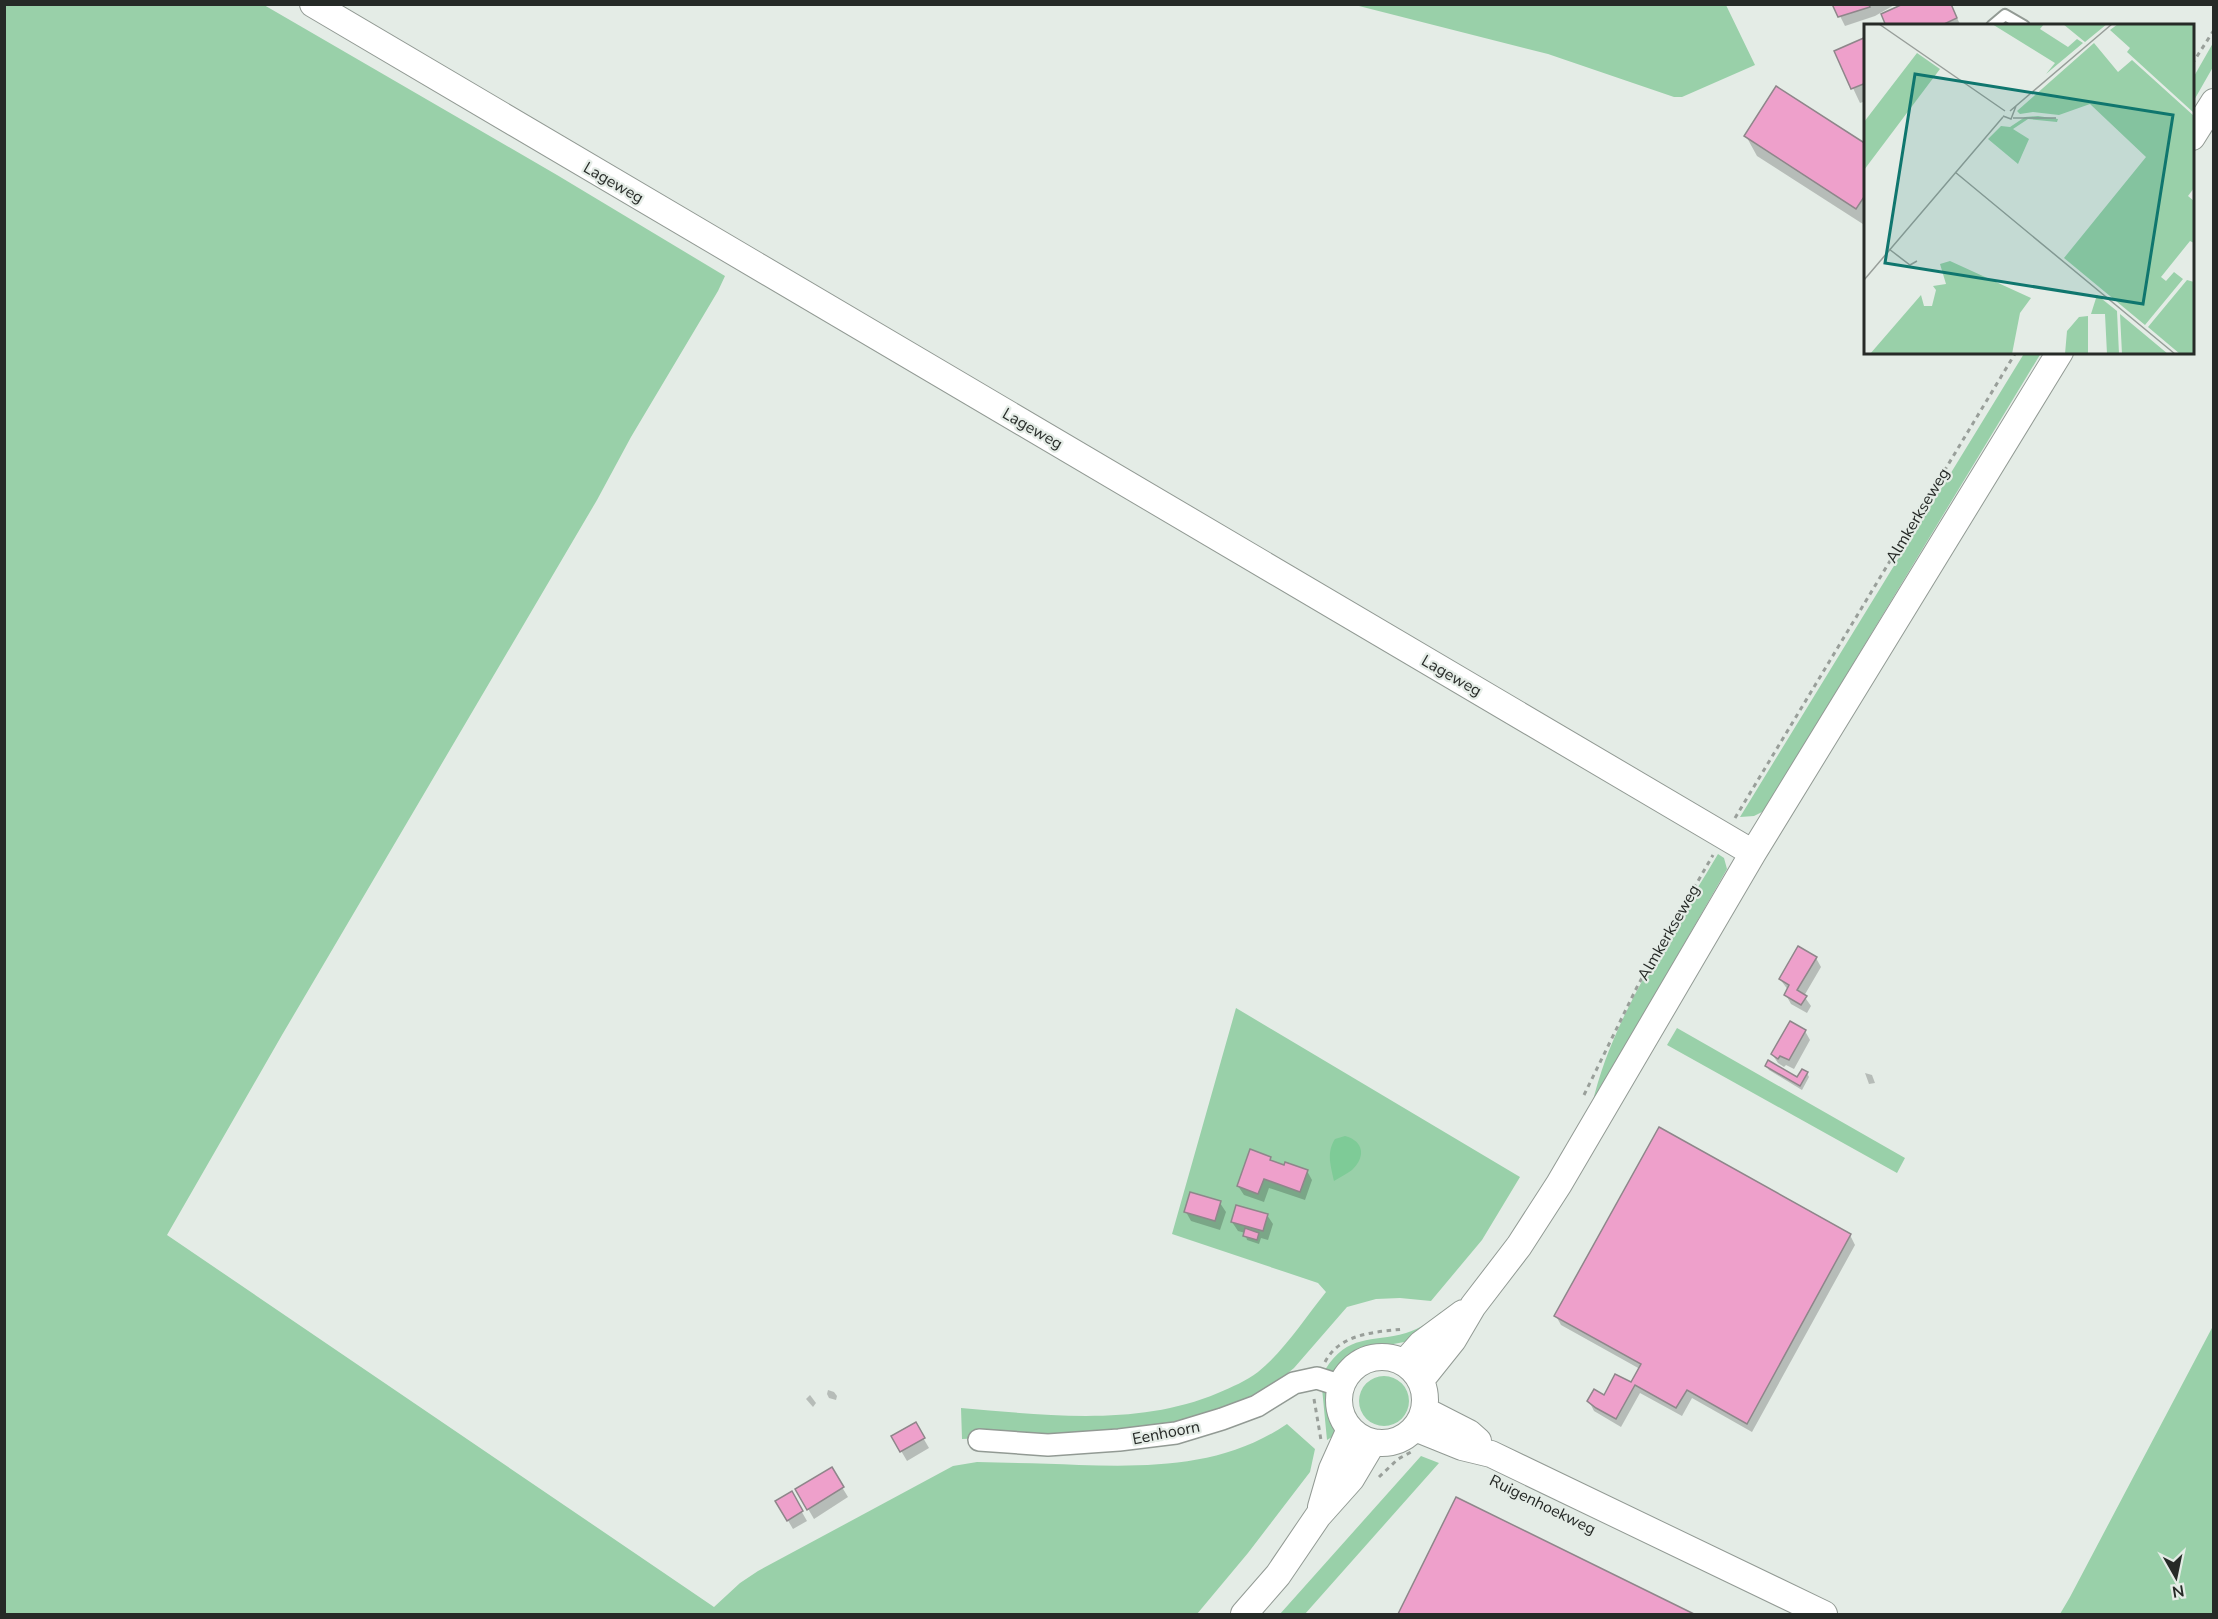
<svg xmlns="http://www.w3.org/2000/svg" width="2218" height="1619" font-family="'Nunito Sans',sans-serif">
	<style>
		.green { fill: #99d0a9 }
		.water { fill: #7ecb97 }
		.shadow { fill: #0003 }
		.building { fill: #eea0cb; stroke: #8e868a; stroke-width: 1.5 }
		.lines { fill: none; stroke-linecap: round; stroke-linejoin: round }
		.service-casing { stroke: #929a94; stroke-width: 14 }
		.minor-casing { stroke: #929a94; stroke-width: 24 }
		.tertiary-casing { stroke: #929a94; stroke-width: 28 }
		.path { stroke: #999f9a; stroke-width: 3; stroke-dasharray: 4.5 4.5; stroke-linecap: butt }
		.service { stroke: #fff; stroke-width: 10 }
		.minor { stroke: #fff; stroke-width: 21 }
		.tertiary { stroke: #fff; stroke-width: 26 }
		.labels { text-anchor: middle; stroke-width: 4.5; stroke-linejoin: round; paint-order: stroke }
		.street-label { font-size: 16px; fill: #262a27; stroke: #e4ece6 }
		.inset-road { fill: none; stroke: #989e9a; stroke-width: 1.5 }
		.view { fill: #0f766e; fill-opacity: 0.15; stroke: #0f766e; stroke-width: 3 }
		.inset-edge { fill: none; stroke: #262a27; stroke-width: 3 }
	</style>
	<rect width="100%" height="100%" fill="#e4ece6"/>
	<path class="green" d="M 5,4 L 264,5 L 557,175 L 725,276 L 718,291 L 631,437 L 597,500 L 282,1035 L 167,1235 L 714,1607 L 740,1583 L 758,1571 L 953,1466 L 977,1462 C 1011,1463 1045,1463 1079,1465 C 1152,1467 1224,1467 1287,1424 L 1315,1449 L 1310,1472 L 1248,1553 L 1197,1614 L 5,1614 Z
		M 1355,5 L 1726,5 L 1755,65 L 1682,97 L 1674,97 L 1548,54 Z
		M 2213,43 L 2213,67 L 2193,102 L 2193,78 Z
		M 2025,352 L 2041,353 L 1764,811 L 1754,816 L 1740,817 Z
		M 1718,854 L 1724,858 L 1727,869 L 1592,1105 C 1612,1016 1672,932 1718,854 Z
		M 1236,1008 L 1520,1177 L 1482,1240 L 1431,1301 L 1400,1298 L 1376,1299 L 1347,1307 L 1294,1368 L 1272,1386 L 1240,1406 L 1146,1431 L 962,1439 L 961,1408 C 1045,1415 1138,1427 1218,1393 C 1232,1387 1246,1381 1258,1372 C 1285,1350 1304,1319 1326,1292 L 1318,1283 L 1172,1234 Z
		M 1677,1028 L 1905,1158 L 1897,1173 L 1667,1045 Z
		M 1441,1312 L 1445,1312 L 1420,1339 L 1367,1349 L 1349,1360 L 1337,1374 L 1325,1370 C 1348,1333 1371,1343 1406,1333 C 1420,1329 1430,1321 1441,1312 Z
		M 2213,1326 L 2213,1614 L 2060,1614 L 2070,1597 Z
		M1359 1401a25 25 0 1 1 50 0a25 25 0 1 1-50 0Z
		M 1322,1388 C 1336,1402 1334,1416 1335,1435 L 1327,1440 Z
		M 1421,1456 L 1439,1463 L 1305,1614 L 1280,1614 Z"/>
	<path class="water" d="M 1345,1136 C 1364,1141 1366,1157 1352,1170 C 1347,1174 1340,1177 1334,1181 C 1331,1166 1326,1153 1335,1139 Z"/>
	<path class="shadow" d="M 1834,4 L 1896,4 L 1875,16 L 1845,26 Z
		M 1950,4 L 1961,26 L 1887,26 Z
		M 1866,39 L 1866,101 L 1860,103 L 1836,52 Z
		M 1746,136 L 1866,145 L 1866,226 L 1757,156 Z
		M 1816,958 L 1821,967 L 1804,996 L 1811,1006 L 1807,1013 L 1791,1004 L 1786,995 L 1788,990 L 1780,979 Z
		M 1805,1031 L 1810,1040 L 1794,1069 L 1786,1065 L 1784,1067 L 1778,1063 L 1772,1054 Z
		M 1766,1066 L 1798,1079 L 1807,1073 L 1809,1077 L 1802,1090 L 1769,1070 Z
		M 1865,1073 L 1872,1075 L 1875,1083 L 1869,1084 Z
		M 1270,1158 L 1273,1163 L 1307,1171 L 1312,1180 L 1305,1200 L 1269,1188 L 1264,1202 L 1244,1195 L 1238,1186 Z
		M 1220,1203 L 1226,1212 L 1220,1230 L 1191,1221 L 1186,1212 Z
		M 1267,1215 L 1273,1224 L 1268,1240 L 1261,1238 L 1259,1244 L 1247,1240 L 1245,1233 L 1238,1231 L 1232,1222 Z
		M 1850,1235 L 1855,1245 L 1752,1432 L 1692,1398 L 1682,1416 L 1640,1393 L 1621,1427 L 1594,1411 L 1589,1401 L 1632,1384 L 1640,1369 L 1561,1325 L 1556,1316 Z
		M 828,1390 L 834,1392 L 837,1396 L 836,1400 L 829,1398 L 827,1394 Z
		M 810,1395 L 816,1403 L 813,1407 L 806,1399 Z
		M 915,1424 L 929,1448 L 907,1461 L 893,1437 Z
		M 831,1469 L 848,1497 L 814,1519 L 797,1490 Z
		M 791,1493 L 807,1521 L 793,1529 L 777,1502 Z
		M 1457,1499 L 1690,1614 L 1400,1614 Z"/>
	<path class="building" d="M 1832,4 L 1869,4 L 1870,7 L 1838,17 Z
		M 1903,4 L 1951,4 L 1957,18 L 1940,26 L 1886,26 L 1881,14 Z
		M 1866,37 L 1866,83 L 1851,89 L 1834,51 Z
		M 1776,86 L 1866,144 L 1866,194 L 1856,209 L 1744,136 Z
		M 1798,946 L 1817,957 L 1797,990 L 1807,996 L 1801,1005 L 1784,995 L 1789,985 L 1779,979 Z
		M 1790,1021 L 1806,1030 L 1789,1060 L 1780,1056 L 1778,1059 L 1771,1054 Z
		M 1768,1060 L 1797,1077 L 1802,1069 L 1808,1072 L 1800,1086 L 1765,1066 Z
		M 1659,1127 L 1851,1234 L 1747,1424 L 1687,1390 L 1676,1408 L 1635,1385 L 1616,1419 L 1596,1408 L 1587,1401 L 1594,1389 L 1604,1395 L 1615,1374 L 1631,1382 L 1641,1364 L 1554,1316 Z
		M 1250,1149 L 1271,1157 L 1270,1160 L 1284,1165 L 1285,1162 L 1308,1170 L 1300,1192 L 1264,1179 L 1258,1194 L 1237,1186 Z
		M 1190,1192 L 1221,1201 L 1215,1221 L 1184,1212 Z
		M 1236,1205 L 1268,1214 L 1263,1231 L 1231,1222 Z
		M 1245,1228 L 1259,1233 L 1257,1240 L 1243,1236 Z
		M 916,1422 L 925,1438 L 900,1452 L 891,1436 Z
		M 832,1467 L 844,1487 L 807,1510 L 795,1489 Z
		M 792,1491 L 803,1511 L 787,1521 L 775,1501 Z
		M 1456,1497 L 1694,1614 L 1398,1614 Z"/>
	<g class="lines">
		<defs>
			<path id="service" d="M 1992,26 L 2005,15 L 2024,26"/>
			<path id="minor" d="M 979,1440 L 1048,1445 L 1119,1440 L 1176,1433 L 1222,1419 L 1257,1406 L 1294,1383 L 1317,1378 L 1342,1386"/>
			<path id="tertiary" d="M 313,4 L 1753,853
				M 2192,137 L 2214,102
				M1339 1400a43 43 0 1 1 86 0a43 43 0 1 1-86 0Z
				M 1404,1363 L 1421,1344 L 1463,1313
				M 1421,1380 L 1453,1340 L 1473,1306 L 1519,1246 L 1559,1184 L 1753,853 L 2060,352
				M 1424,1410 L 1469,1433 L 1478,1441
				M 1415,1428 L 1462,1447 L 1491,1454 L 1824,1614
				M 1321,1507 L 1332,1469 L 1350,1429
				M 1244,1614 L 1278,1575 L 1318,1516 L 1351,1479 L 1373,1442"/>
		</defs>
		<use href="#service" class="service-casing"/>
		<use href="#minor" class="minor-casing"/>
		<use href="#tertiary" class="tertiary-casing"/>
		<path class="path" d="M 2192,64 L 2214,30
			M 1735,818 L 2016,352
			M 1584,1095 L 1638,985 L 1713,855
			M 1325,1362 C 1340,1333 1376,1332 1404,1329
			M 1314,1399 L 1321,1440
			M 1379,1477 L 1398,1459 L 1411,1452"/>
		<use href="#service" class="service"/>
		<use href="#minor" class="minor"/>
		<use href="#tertiary" class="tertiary"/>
	</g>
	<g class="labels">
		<g class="street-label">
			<text transform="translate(614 182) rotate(30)" y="6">Lageweg</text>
			<text transform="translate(1033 428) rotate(30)" y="6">Lageweg</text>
			<text transform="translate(1917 515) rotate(-59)" y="6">Almkerkseweg</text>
			<text transform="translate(1452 675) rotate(30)" y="6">Lageweg</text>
			<text transform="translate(1668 932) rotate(-60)" y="6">Almkerkseweg</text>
			<text transform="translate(1166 1432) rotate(-11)" y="6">Eenhoorn</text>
			<text transform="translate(1543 1504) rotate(26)" y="6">Ruigenhoekweg</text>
		</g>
	</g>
	<g transform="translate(1864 24)">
		<rect width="330" height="330" fill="#e4ece6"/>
		<path d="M 128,0 L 180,0 L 176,5 L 204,23 L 213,15 L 219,19 L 182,50 L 191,39 ZM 199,0 L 243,0 L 221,18 ZM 254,0 L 330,0 L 330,89 L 263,28 L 266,24 L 246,6 ZM 230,19 L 254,48 L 268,36 L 330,92 L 330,164 L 324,172 L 330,177 L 330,219 L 326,217 L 297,253 L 302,257 L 310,248 L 319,255 L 281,301 L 200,234 L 282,133 L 226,80 L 195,91 L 169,88 L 156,90 L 153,87 ZM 53,29 L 76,45 L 0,146 L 0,98 ZM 174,92 L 194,95 L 193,98 L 164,95 L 149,105 L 165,115 L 154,140 L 124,115 L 137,102 L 146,103 L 161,93 ZM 86,237 L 167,274 L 156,289 L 148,330 L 6,330 L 57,271 L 60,282 L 68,282 L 72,266 L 69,262 L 82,260 L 76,240 ZM 323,256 L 330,258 L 330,330 L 316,330 L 284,303 ZM 233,271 L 253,287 L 255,330 L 243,330 L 241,290 L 227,290 ZM 256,290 L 304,330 L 258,330 ZM 224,292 L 224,330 L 201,330 L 203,307 L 215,293 Z" fill="#99d0a9"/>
		<path class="inset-road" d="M 15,0 L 141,87M 146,87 L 248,0M 139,92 L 147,95 L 152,82M 149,94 L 192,94M 91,148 L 311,330M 25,225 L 46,241 L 53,237M 0,256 L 139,93"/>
		<path class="view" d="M 51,50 L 309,91 L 279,280 L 21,239 Z"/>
		<rect width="330" height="330" class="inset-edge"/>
	</g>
	<rect width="2218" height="1619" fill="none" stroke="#262a27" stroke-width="12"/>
	<g transform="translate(2176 1577) rotate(171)" stroke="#e4ece6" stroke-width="4.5" paint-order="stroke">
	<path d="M0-4.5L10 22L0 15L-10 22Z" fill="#262a27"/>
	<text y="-9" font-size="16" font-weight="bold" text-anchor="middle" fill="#262a27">N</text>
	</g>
</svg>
